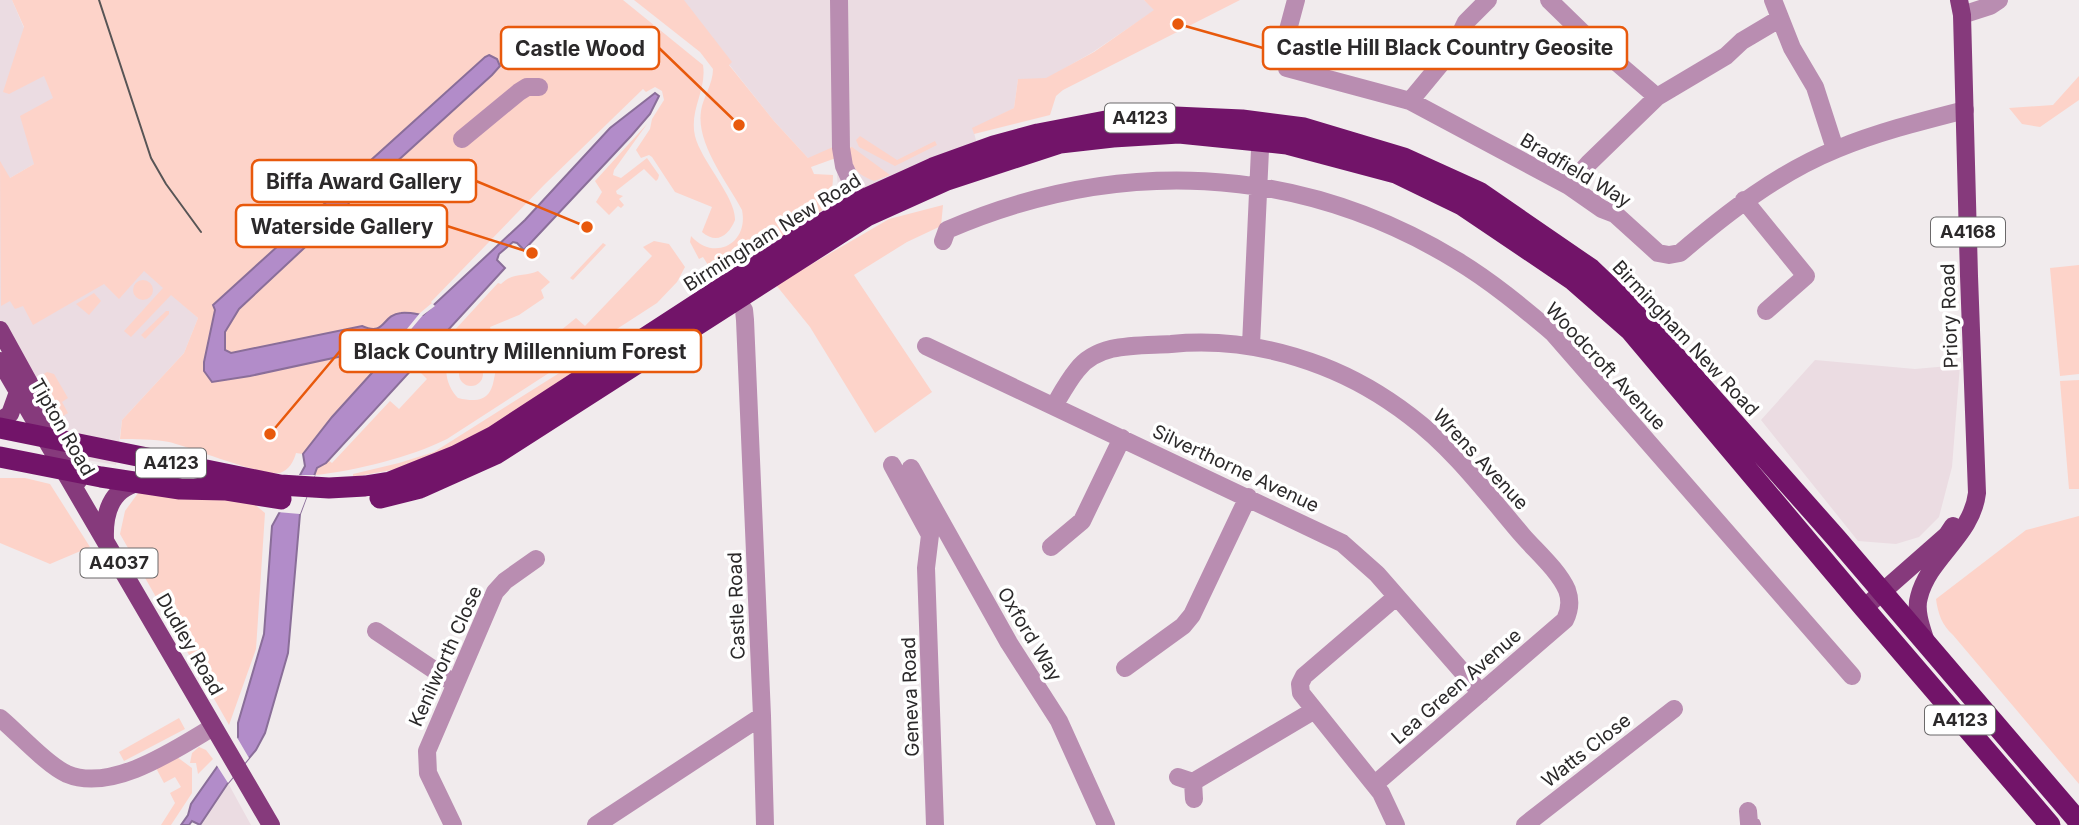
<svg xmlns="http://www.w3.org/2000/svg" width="2079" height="825" font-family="Inter,sans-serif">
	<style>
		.built { fill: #ebdce2 }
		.green { fill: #fdd3c9 }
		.water { fill: #b28cc9; stroke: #8a6e99; stroke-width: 2 }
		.pier { fill: #f1ebed }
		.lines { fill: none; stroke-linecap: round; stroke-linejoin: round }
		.minor { stroke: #b98db1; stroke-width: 18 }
		.major { stroke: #863a7c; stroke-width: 18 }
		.highway { stroke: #721469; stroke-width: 21 }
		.tram { stroke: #585556; stroke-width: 2 }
		.labels { text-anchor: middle; stroke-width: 7; stroke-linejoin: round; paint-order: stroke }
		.shield { fill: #fff; stroke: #6b696a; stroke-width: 2 }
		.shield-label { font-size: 18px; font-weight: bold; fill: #2b292a }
		.street-label { font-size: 19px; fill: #2b292a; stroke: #fff }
		.leader { fill: none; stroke: #e8590c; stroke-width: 2.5 }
		.callout-dot { fill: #e8590c; stroke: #fff; stroke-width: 2.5 }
		.callout { fill: #fff; stroke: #e8590c; stroke-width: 2.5 }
		.callout-label { font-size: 21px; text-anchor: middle; font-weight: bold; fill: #2b292a }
	</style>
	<rect width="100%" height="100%" fill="#f1ebed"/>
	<path class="built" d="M 0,0 L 12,0 L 54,98 L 34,164 L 10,178 L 52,186 L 198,318 L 184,353 L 122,420 L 116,465 L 63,456 L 0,347 Z
		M 678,0 L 1144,0 L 1155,10 L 1093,52 L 1046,79 L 1018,79 L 1014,108 L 973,129 L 981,159 L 834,206 L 838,189 L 836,159 L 808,158 L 774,121 Z
		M 1815,360 L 1915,369 L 1960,365 L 1952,467 L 1939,517 L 1919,537 L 1896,544 L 1858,541 L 1761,420 Z
		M 228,783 L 251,825 L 200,825 L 217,799 Z"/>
	<path class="green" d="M 12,0 L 623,0 L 703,65 C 707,90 689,110 695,136 C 701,161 736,197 735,220 C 729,235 717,245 702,232 L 712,207 L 675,192 L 652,157 L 649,155 L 641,158 L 636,150 L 650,129 L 652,119 L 664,100 L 662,91 L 655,87 L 646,92 L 643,89 L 544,185 L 431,302 L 435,306 C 415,323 400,344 383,363 C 355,393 326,420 303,454 L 296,453 C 294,461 289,470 280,473 C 264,477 190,447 169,442 C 153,439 136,439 120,439 L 122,420 L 184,353 L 198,318 L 171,295 L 131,337 L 124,331 L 163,288 L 144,271 L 119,299 L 104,284 L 33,325 L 23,306 L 15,309 L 10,301 L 1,306 L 0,161 L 10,178 L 34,164 L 20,116 L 53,98 L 44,76 L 9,94 L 3,92 L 24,27 Z
		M 634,0 L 684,0 L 732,62 L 729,65 L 774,121 L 808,158 L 833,147 L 836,158 L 811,167 L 814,174 L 833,175 C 833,183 832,194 828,202 C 817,225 741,260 716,270 L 708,265 L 703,257 L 699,259 L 690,242 L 691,236 C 714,262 749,244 742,210 C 727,182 696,144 701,111 C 703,97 713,84 713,69 L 700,52 Z
		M 1144,0 L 1240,0 L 1063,90 L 1056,96 L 1050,115 L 974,134 L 972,128 L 1014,108 L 1018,79 L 1046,78 L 1094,52 L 1154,10 Z
		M 2079,76 L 2079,100 L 2040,127 L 2022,124 L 2009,108 L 2053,105 Z
		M 647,124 L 614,170 L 613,175 L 621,178 L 647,158 L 659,175 L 658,179 L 656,181 L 644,169 L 616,191 L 617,194 L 623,196 L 619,199 L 624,205 L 621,208 L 618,206 L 609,215 L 596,202 L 602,192 L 595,181 Z
		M 860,136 L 897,160 L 935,141 L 937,145 L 895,166 L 859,147 L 856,140 Z
		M 852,147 L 890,175 L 874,181 C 854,173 853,167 847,148 Z
		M 943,205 L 941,226 L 907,242 L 854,275 L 932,392 L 875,433 L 810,327 L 776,285 L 889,219 Z
		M 654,241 L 669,244 L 685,267 L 677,282 L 657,303 L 447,439 C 411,457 355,471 315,475 L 317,468 L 328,460 L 332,463 L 390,401 L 399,409 L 427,379 L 418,370 L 498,283 L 501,284 C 513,272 525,277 538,271 L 550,282 L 541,290 L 544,298 L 519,315 L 490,327 L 491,331 L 477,338 L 482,349 C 476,349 469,348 464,350 C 439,356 444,384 458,398 C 506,410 487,367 503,357 L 509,368 L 565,342 L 560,331 L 576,318 L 585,326 L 652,256 L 643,247 Z
		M 603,243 L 606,245 L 573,280 L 570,278 Z
		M 2079,265 L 2079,374 L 2060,376 L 2050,268 Z
		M133 290a10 10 0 1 1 20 0a10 10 0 1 1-20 0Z
		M 94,293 L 101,301 L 89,315 L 76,304 Z
		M 166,311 L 169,311 L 169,314 L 145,339 L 141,335 Z
		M459 374a12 12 0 1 1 24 0a12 12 0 1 1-24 0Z
		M 572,365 L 576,374 L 487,433 L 397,469 L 353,477 L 353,474 L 399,463 L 434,452 Z
		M 47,372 L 54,374 L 68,398 L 62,402 L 68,413 L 63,416 L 41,379 L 42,375 Z
		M 2079,380 L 2079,489 L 2069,489 L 2060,381 Z
		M 0,478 L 25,478 L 50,484 L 90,547 L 50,564 L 0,543 Z
		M 141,489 L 247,498 L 265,513 L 256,649 L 229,725 L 120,534 L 125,511 Z
		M 2079,516 L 2079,784 L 1953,635 C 1942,625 1938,614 1936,599 L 2026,530 Z
		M 179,718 L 185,729 L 124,761 L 119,752 Z
		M 199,747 L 206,750 L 213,759 L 198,774 L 196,763 L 190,763 L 192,753 Z
		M 177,757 L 192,768 L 192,793 L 171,825 L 161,825 L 175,803 L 170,793 L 181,787 L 175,777 L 164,783 L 156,768 Z"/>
	<path class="water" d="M 489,55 L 497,59 L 500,66 L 492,75 L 382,175 C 367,177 351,194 347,208 L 239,309 L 225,332 L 225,350 L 231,353 L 362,326 C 386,337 381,315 401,313 C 408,312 416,314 423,315 L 525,220 L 610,128 L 655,93 L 659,96 L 650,114 L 631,136 L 524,250 L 517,243 L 513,242 L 499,254 L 497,260 L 505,268 L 326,463 L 317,468 L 300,514 L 288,653 L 265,733 L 256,750 L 228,783 L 200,825 L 192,821 L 189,825 L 181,825 L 188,815 L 191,804 L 238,737 L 238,723 L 264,634 L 272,526 L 305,466 L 303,454 L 332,417 L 399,343 C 374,332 380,339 361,352 L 250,376 L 212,382 L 204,371 L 204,362 L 215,310 L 213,305 L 357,174 L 360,170 L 485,57 Z"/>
	<path class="pier" d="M 432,303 L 435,306 L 423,315 L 386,359 L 384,357 L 420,313 Z
		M 296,475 L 315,475 L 300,514 L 277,512 Z
		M 235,734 L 249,758 L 228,783 L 214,761 Z"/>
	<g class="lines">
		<path class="minor" d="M 839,0 L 841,148 L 844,166 L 865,212
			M 1296,0 L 1285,41 L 1287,68 L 1410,101 L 1569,186 L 1602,209 L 1615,214 L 1658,253 L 1669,255 L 1680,253 C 1728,212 1778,173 1837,149 C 1878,132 1922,121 1965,110
			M 1549,0 L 1587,37 L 1657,97
			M 1773,0 L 1792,48 L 1815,87 L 1835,149
			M 1962,15 L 1990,6 L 1999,0
			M 1410,101 L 1453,49 L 1466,22 L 1488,0
			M 462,139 L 519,92 L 527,87 L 539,87
			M 1569,186 L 1589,163 L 1657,97 L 1726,56 L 1742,41 L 1779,19
			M 1744,200 L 1806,276 L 1766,311
			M 943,241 L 947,230 C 1116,157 1296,163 1456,260 C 1491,281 1522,307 1553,333 L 1852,676
			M 1251,345 L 1261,128
			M 926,346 L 1342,543 L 1377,574 L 1481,693
			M 1054,406 C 1061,394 1068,381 1077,370 C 1098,342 1139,346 1171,344 C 1223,339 1273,347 1322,366 C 1353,378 1384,396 1410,416 C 1454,449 1488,495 1523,536 C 1537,552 1558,570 1567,590 C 1571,601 1570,610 1565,620 L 1375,784
			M 892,465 L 930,535 L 926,568 L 935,825
			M 911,468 L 1009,643 L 1059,721 L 1106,825
			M 1051,547 L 1082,521 L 1122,438
			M 376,631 L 455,684
			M 1125,668 L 1183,626 L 1192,615 L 1248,497
			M 762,716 L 765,825
			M 0,718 C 18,733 47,765 67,774 C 112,793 176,749 213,727
			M 1178,777 L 1193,782 L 1194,799
			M 1193,782 L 1313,711
			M 1748,811 L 1749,823 L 1752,825
			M 453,825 L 428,773 L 427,751 L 495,592 L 505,581 L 536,559
			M 596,825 L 762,716 L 745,320 L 744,310 L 736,299
			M 1396,825 L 1381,793 L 1301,693 L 1300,684 L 1304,676 L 1396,597
			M 1525,825 L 1674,709"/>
		<path class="major" d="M 0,330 L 70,457 L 78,481
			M 0,361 L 271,825
			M 0,421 L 10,414 L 18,392
			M 105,539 C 104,514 110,489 138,483
			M 1864,608 L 1947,535 L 1953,526
			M 1925,639 C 1921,627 1915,610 1919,597 C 1929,557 1972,536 1977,493 L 1969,276 L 1962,15 L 1959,0"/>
		<path class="highway" d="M 0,428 L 280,485 L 329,488 L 365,486 L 390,482 L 455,456 L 494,436 L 800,237 L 858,202 L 933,168 L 994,146 L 1038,134 L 1116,119 L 1175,117 L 1242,120 L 1304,128 L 1404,158 L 1479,192 L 1591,269 L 1638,314 L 1837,539 L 2079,822
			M 0,457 L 101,477 L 180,489 L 225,490 L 281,499
			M 380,498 L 420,488 L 496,454 L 867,216 L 947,180 L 1060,143 L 1113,137 L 1179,133 L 1287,144 L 1396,173 L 1462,205 L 1573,280 L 1630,330 L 1864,608 L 2050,825"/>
		<path class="tram" d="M 99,0 L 151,158 L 166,184 L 201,232"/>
	</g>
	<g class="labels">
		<g class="shield">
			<rect x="1105" y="103.5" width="70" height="29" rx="5"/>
			<rect x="1931" y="217.5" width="74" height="29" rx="5"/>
			<rect x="136" y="448.5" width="70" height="29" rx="5"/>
			<rect x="80.5" y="548.5" width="77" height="29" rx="5"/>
			<rect x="1925" y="705.5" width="70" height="29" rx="5"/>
		</g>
		<g class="shield-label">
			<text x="1140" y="124">A4123</text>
			<text x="1968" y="238">A4168</text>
			<text x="171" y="469">A4123</text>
			<text x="119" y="569">A4037</text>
			<text x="1960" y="726">A4123</text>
		</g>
		<g class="street-label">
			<text transform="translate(1576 170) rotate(31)" y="7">Bradfield Way</text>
			<text transform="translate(772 232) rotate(-32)" y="7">Birmingham New Road</text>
			<text transform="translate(1949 316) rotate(-92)" y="7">Priory Road</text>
			<text transform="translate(1686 338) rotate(47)" y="7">Birmingham New Road</text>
			<text transform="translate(1606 366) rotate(47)" y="7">Woodcroft Avenue</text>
			<text transform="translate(63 427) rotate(60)" y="7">Tipton Road</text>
			<text transform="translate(1481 459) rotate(47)" y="7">Wrens Avenue</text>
			<text transform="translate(1236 468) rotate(25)" y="7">Silverthorne Avenue</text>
			<text transform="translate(736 606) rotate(-92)" y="7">Castle Road</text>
			<text transform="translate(1030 634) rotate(59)" y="7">Oxford Way</text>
			<text transform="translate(190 644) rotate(60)" y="7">Dudley Road</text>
			<text transform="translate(445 656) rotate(-66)" y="7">Kenilworth Close</text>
			<text transform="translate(1456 686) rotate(-41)" y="7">Lea Green Avenue</text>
			<text transform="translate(910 697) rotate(-92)" y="7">Geneva Road</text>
			<text transform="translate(1586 750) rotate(-38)" y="7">Watts Close</text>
		</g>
	</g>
	<path class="leader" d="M1178 24L1263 48M739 125L659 48M587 227L476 181M532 253L447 226M270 434L340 351"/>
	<g class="callout-dot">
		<circle cx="1178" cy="24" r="7"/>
		<circle cx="739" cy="125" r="7"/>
		<circle cx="587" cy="227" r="7"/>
		<circle cx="532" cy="253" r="7"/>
		<circle cx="270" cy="434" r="7"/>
	</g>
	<g class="callout">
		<rect x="1263" y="27" width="364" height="42" rx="7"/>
		<rect x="501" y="27" width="158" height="42" rx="7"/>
		<rect x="252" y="160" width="224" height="42" rx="7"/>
		<rect x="236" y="205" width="211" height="42" rx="7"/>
		<rect x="340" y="330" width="361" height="42" rx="7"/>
	</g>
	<g class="callout-label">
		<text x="1445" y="55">Castle Hill Black Country Geosite</text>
		<text x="580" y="56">Castle Wood</text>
		<text x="364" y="189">Biffa Award Gallery</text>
		<text x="342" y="234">Waterside Gallery</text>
		<text x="520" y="359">Black Country Millennium Forest</text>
	</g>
</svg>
